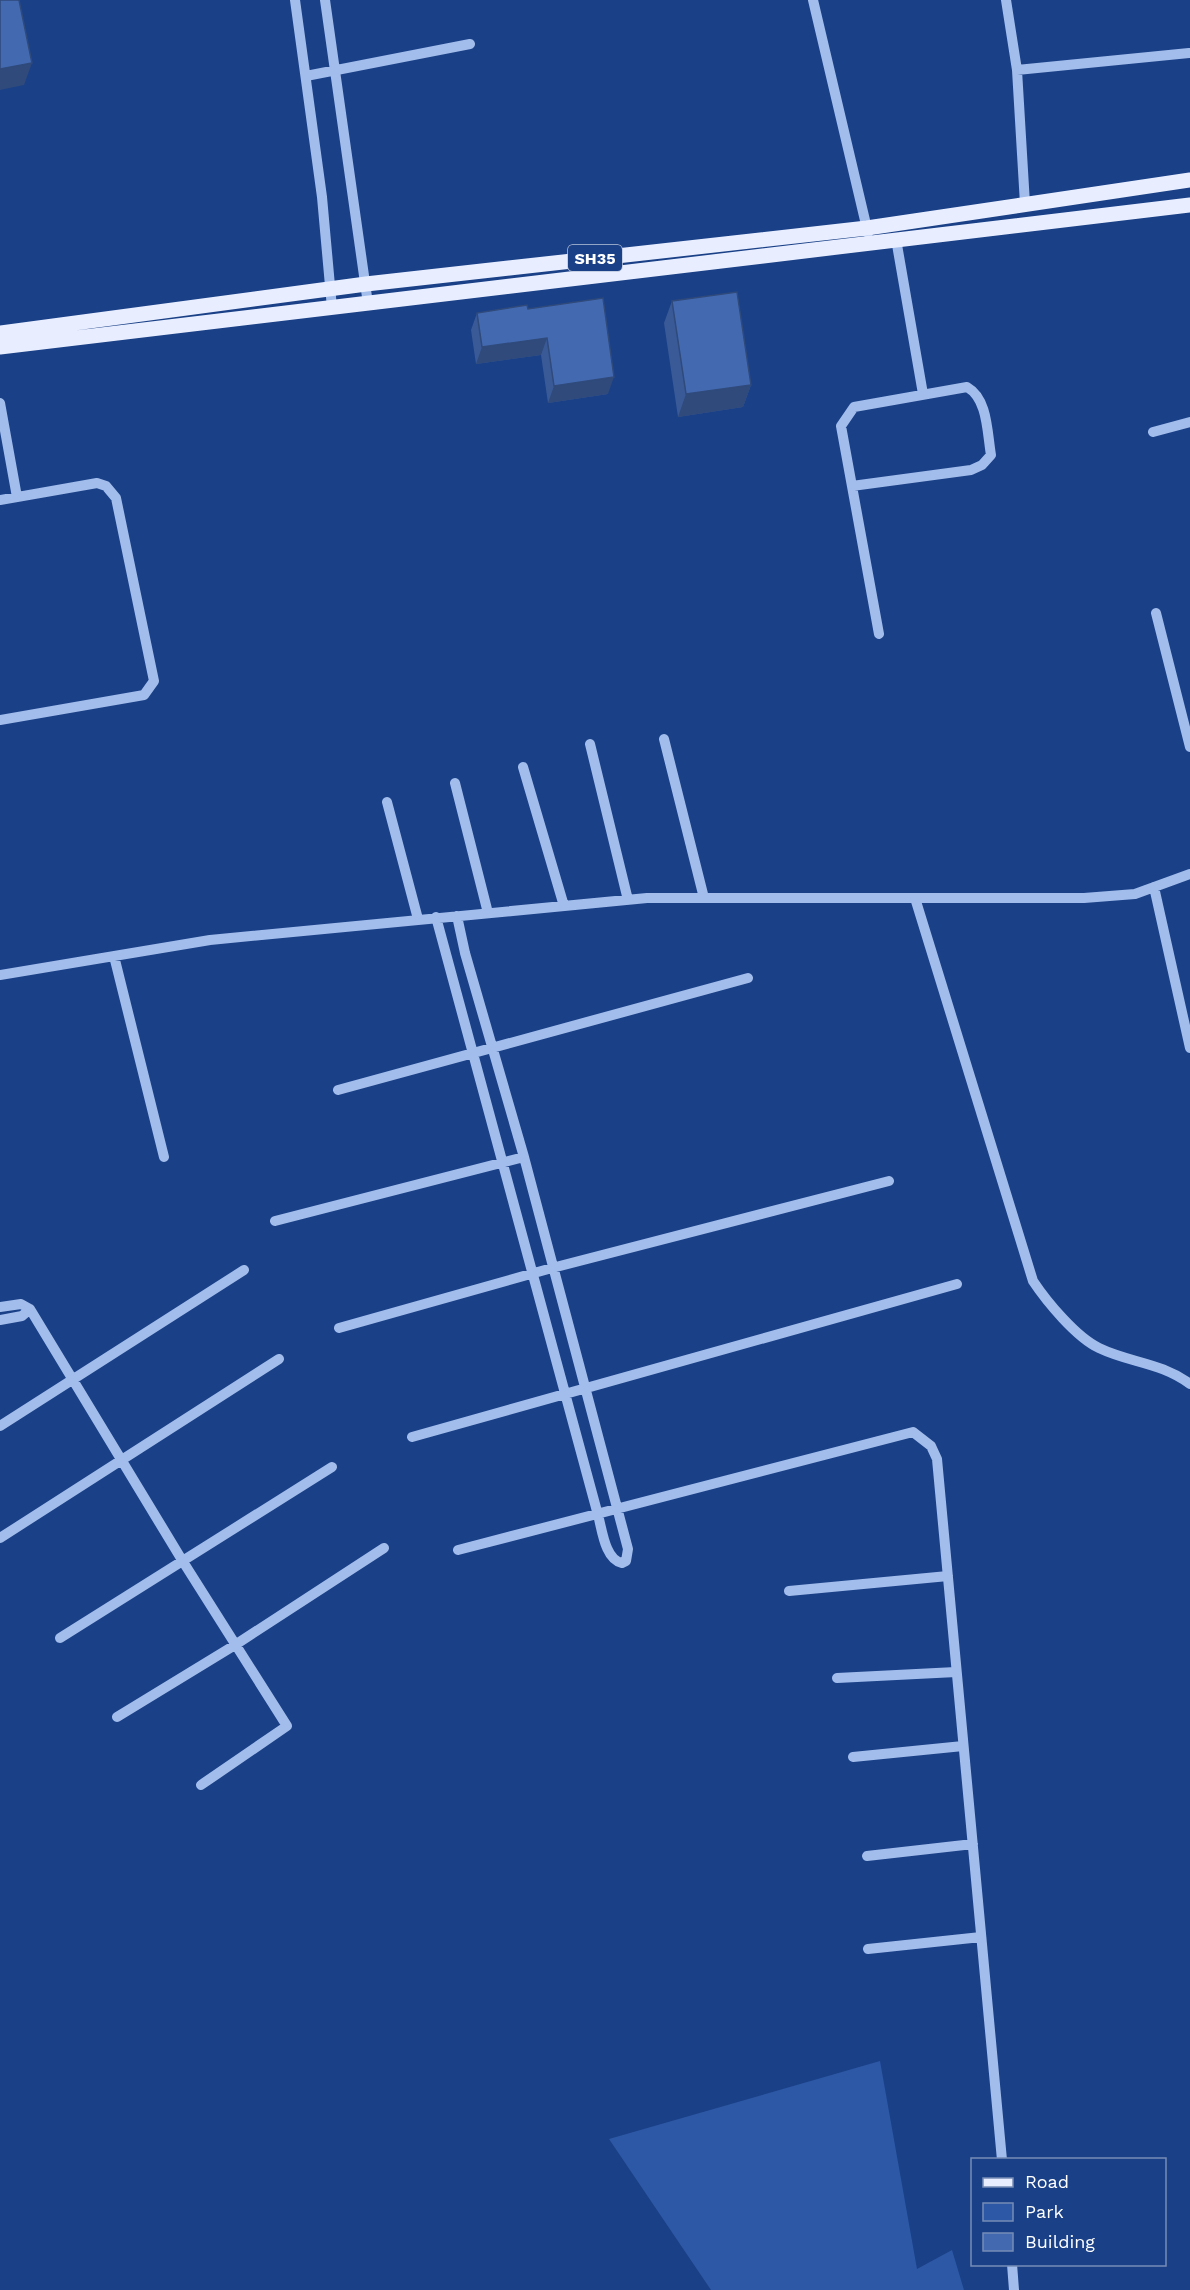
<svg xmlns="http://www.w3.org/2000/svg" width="1190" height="2290" font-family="'Work Sans',sans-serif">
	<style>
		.green { fill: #2d58a5 }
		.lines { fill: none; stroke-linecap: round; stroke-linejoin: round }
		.minor { stroke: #a2bdec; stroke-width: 10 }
		.major { stroke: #e8eeff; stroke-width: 15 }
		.wall { fill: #3a5a97 }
		.shaded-wall { fill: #2f4a7b }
		.building { fill: #4369b0; stroke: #2f4a7b; stroke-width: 1.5 }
		.labels { text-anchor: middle; stroke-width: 6; stroke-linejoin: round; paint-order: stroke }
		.shield { fill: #1a4087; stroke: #bac6db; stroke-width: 1.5 }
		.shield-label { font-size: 16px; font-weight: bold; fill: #fff }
	</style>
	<rect width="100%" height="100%" fill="#1a4087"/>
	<path class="green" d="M 880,2061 L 917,2269 L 952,2250 L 964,2290 L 711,2290 L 609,2139 Z"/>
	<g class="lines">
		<path class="minor" d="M 295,0 L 322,197 L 332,308
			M 325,0 L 368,304
			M 813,0 L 868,233
			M 1006,0 L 1017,70 L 1025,204
			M 1017,70 L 1189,53
			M 306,76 L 470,44
			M 896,239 L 923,394
			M 0,403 L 17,497
			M 1153,432 L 1190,422
			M 852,486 L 971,470 L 982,465 L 991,455 C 987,432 988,399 967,387 L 854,407 L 841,426 L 879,634
			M 0,500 L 97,483 L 106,486 L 116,498 L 154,681 L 144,695 L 0,720
			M 1156,613 L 1190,747
			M 664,739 L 704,898
			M 590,744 L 628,900
			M 523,767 L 564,906
			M 455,783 L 488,913
			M 387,802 L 418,919
			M 1154,887 L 1190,1048
			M 915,898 L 1033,1281 C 1047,1302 1076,1337 1099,1348 C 1130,1363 1160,1362 1190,1384
			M 436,917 L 598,1515 C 602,1529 605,1560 622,1563 L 626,1561 L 628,1549 L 524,1157 L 465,953 L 457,916
			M 114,956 L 164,1157
			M 0,975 L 210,940 L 647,898 L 1084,898 L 1135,894 L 1190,874
			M 338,1090 L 748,978
			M 275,1221 L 524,1157
			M 0,1307 L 21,1304 L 30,1309 L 182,1560 L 287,1726 L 201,1785
			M 0,1320 L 22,1316 L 30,1309
			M 339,1328 L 552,1268 L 889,1181
			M 0,1426 L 244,1270
			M 412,1437 L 957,1284
			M 0,1538 L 279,1359
			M 458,1550 L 913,1432 L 931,1446 L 937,1459 L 1002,2160
			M 789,1591 L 948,1576
			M 60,1638 L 332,1467
			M 837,1678 L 956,1672
			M 117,1717 L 235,1645 L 384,1548
			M 853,1757 L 963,1746
			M 867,1856 L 973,1844
			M 868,1949 L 981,1937
			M 1012,2264 L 1014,2290"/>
		<path class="major" d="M 0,333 L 366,284 L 867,228 L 1190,180
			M 0,347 L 1190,205"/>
	</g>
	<path class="wall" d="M 672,301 L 751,385 L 743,407 L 678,417 L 664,323 Z
		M 528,309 L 608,394 L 548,403 L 541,355 L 476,364 L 471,330 L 477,313 Z"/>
	<path class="shaded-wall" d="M 32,63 L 24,85 L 0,90 L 0,69 Z
		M 547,338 L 541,355 L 476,364 L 482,347 Z
		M 614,377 L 608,394 L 548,403 L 554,386 Z
		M 751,385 L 743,407 L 678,417 L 686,394 Z"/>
	<path class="building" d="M 0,0 L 19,0 L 32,63 L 0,69 Z
		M 737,292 L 751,385 L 686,394 L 672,301 Z
		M 603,298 L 614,377 L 554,386 L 547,338 L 482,347 L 477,313 L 527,305 L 528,309 Z"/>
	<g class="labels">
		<rect class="shield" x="568" y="245" width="54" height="26" rx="4.5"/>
		<g class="shield-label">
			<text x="595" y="264">SH35</text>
		</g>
	</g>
	<rect x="971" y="2158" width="195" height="108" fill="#1a4087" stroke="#768cb7" stroke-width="1.5"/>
	<rect x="983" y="2178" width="30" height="9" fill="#e8eeff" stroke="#768cb7" stroke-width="1.5"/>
	<text x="1025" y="2188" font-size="18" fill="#ffffff">Road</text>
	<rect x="983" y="2203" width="30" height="18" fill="#2d58a5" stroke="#768cb7" stroke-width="1.5"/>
	<text x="1025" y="2218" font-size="18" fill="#ffffff">Park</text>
	<rect x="983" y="2233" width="30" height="18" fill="#4369b0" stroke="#768cb7" stroke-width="1.5"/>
	<text x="1025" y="2248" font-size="18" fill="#ffffff">Building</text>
</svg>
